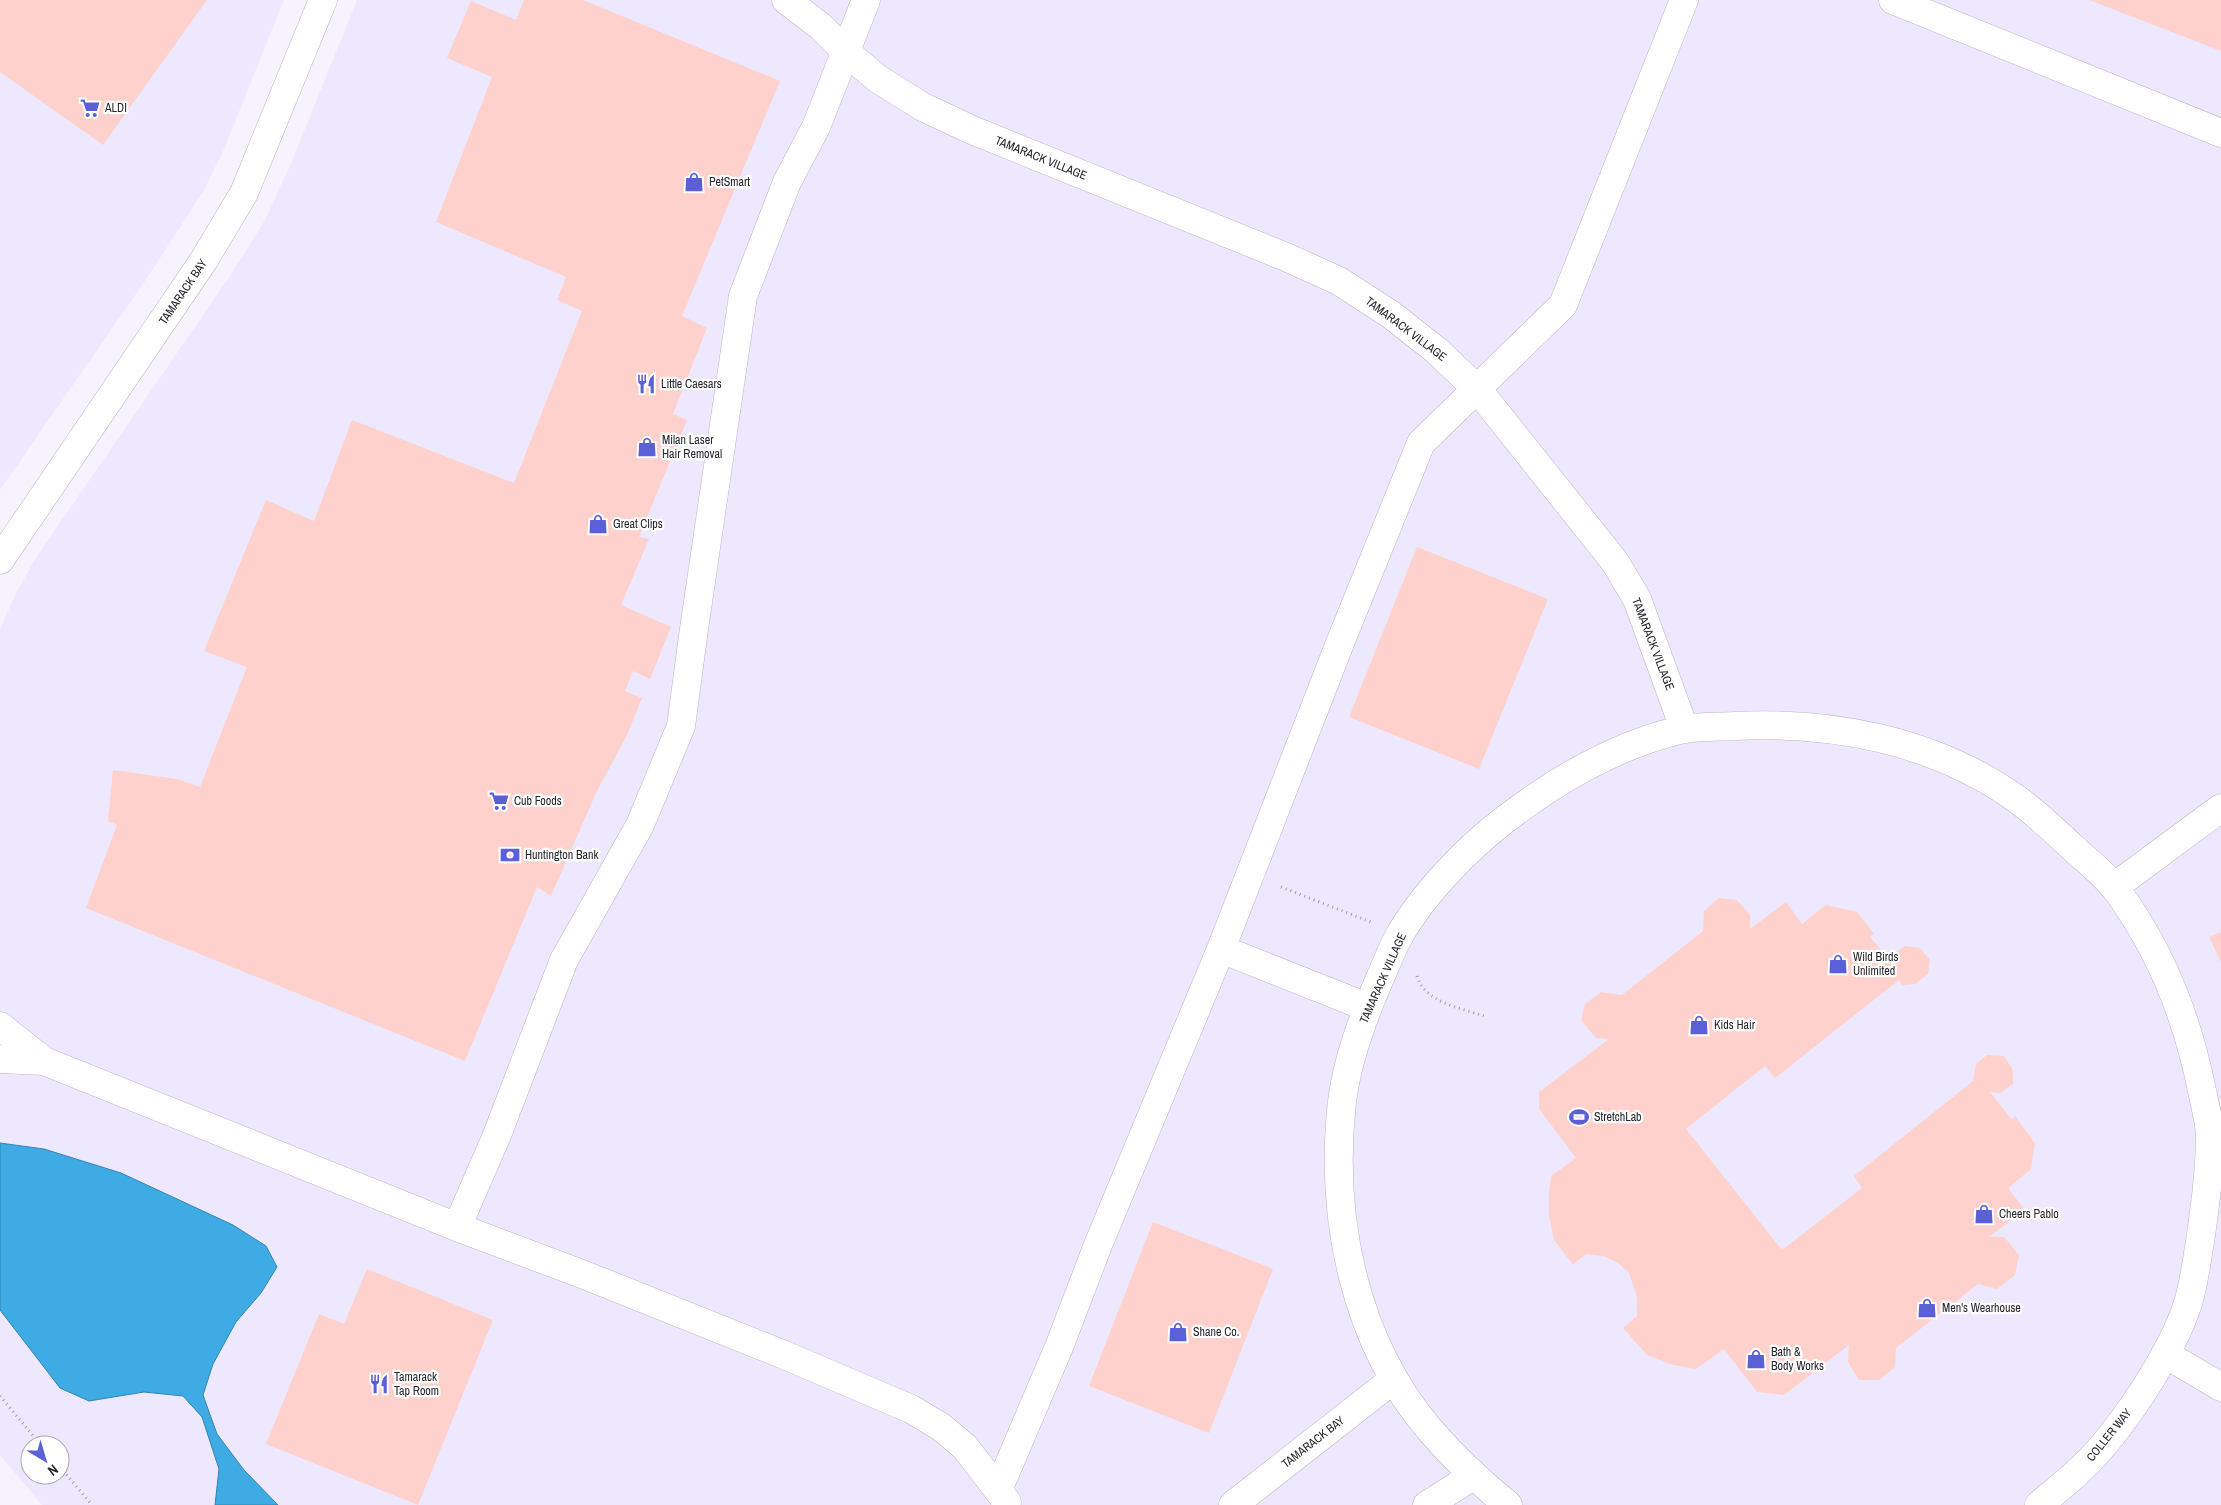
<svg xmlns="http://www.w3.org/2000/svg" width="2221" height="1505" font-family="'Archivo Narrow',sans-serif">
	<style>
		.built { fill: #ede8fe; fill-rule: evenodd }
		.water { fill: #3eabe5; stroke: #3783ae }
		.building { fill: #ffd1cd }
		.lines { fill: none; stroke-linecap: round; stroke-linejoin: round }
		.minor-casing { stroke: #b9b5c7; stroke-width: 29 }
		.path { stroke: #a09da7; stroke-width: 3; stroke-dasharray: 1 4; stroke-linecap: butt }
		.minor { stroke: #fff; stroke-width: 28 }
		.labels { text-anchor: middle; stroke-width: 4.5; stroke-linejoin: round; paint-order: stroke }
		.poi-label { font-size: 12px; fill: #27252d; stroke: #fff; text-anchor: start }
		.street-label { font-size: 12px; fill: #27252d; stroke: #fff }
	</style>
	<rect width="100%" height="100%" fill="#f6f3ff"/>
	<path class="built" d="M 0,0 L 284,0 L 224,149 L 203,192 L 147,278 L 0,490 Z
		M 357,0 L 2221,0 L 2221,1505 L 42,1505 L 0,1455 L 0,629 L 16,593 L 35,559 L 232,273 L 265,220 L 290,166 ZM 30,1445 L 60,1445 L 60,1475 L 30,1475 Z"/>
	<path class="water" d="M 0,1143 L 44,1149 L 121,1173 L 233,1225 L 266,1246 L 277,1267 L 261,1293 L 236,1322 L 213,1364 L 203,1395 L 217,1434 L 244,1470 L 278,1505 L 215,1505 L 219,1469 L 202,1417 L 183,1396 L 144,1392 L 89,1401 L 60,1388 L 0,1310 Z"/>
	<path class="building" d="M 0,0 L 207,0 L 103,145 L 0,72 Z
		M 524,0 L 583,0 L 780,81 L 682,316 L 707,328 L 673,414 L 687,420 L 639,537 L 649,539 L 621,605 L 671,627 L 650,679 L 633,671 L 625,691 L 642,698 L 627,735 L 596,793 L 551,896 L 537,887 L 465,1061 L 86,908 L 117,825 L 108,821 L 113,770 L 177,779 L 200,787 L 247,667 L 204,651 L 266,500 L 314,521 L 352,420 L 514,483 L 582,311 L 557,300 L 566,277 L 436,222 L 492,77 L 447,58 L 471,1 L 516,20 Z
		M 2089,0 L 2221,0 L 2221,51 Z
		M 1417,547 L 1548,599 L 1479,769 L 1349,717 Z
		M 1719,898 L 1737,900 L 1750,915 L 1750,929 L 1786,902 L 1802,924 L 1826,905 L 1857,912 L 1874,934 L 1870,937 L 1893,964 L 1895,953 L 1905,946 L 1920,948 L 1930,960 L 1928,974 L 1915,984 L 1902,985 L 1899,980 L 1775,1078 L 1765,1066 L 1686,1129 L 1782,1250 L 1862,1188 L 1854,1176 L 1973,1081 L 1976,1064 L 1987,1055 L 2004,1056 L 2013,1070 L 2013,1084 L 2000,1093 L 1990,1092 L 2012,1120 L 2015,1116 L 2035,1143 L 2031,1169 L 2008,1188 L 2025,1210 L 1989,1237 L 2004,1237 L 2019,1255 L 2015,1275 L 1997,1289 L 1978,1284 L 1896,1348 L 1895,1367 L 1879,1380 L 1859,1380 L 1848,1362 L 1849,1345 L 1784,1395 L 1757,1392 L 1724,1349 L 1696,1369 L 1673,1365 L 1647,1355 L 1623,1328 L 1637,1316 L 1637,1297 L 1629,1273 L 1617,1262 L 1603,1256 L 1586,1254 L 1573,1265 L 1554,1240 L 1549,1215 L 1549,1193 L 1551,1176 L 1576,1158 L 1539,1109 L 1539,1092 L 1609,1039 L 1596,1038 L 1581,1020 L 1585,1004 L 1601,992 L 1622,995 L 1703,931 L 1704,911 Z
		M 2221,932 L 2221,962 L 2209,937 Z
		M 1153,1222 L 1273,1269 L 1209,1433 L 1089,1386 Z
		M 367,1269 L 493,1320 L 418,1505 L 266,1444 L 319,1314 L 344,1324 Z"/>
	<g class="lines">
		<defs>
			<path id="minor" d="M 786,0 L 820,26 L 846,52 L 878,79 L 923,107 L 972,130 L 1286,257 L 1339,281 L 1390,314 L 1436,350 L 1478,390 L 1615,562 L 1637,599 L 1684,728
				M 1893,0 L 2221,133
				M 0,560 L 204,260 L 244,193 L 323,0
				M 2114,887 L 2221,808
				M 1221,949 L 1367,1007
				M 0,1026 L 44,1061 L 457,1227 L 587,1276 L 782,1354 L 911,1409 L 941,1427 L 965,1447 L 1007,1502
				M 0,1059 L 44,1061
				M 457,1227 L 497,1135 L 564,960 L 640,825 L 681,726 L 694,629 L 743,296 L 787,182 L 816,127 L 866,0
				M 2165,1354 L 2221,1387
				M 998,1490 L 1059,1347 L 1098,1245 L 1221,949 L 1340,643 L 1421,443 L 1563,305 L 1684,0
				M 1233,1505 L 1394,1379
				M 1427,1505 L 1473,1476
				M 1508,1505 C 1480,1482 1454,1458 1430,1430 C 1354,1341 1329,1216 1342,1102 C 1347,1060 1363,1018 1380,978 C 1386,965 1391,951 1398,938 C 1421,896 1468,847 1507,818 C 1558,779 1617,745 1680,730 C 1697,726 1717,727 1734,726 C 1832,721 1932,740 2014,797 C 2034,811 2054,830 2072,847 C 2087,861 2106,875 2118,892 C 2161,951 2188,1020 2202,1091 C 2205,1105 2209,1120 2210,1134 C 2210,1170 2205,1206 2200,1242 C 2196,1263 2194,1286 2187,1306 C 2170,1357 2119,1433 2081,1469 C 2067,1482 2053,1493 2039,1505"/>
		</defs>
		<use href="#minor" class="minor-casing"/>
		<path class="path" d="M 1281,887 L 1371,922
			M 1417,976 C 1425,1003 1461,1008 1484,1016
			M 0,1396 L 41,1445
			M 60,1467 L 92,1505"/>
		<use href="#minor" class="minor"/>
	</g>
	<defs>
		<symbol id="supermarket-bare" viewBox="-9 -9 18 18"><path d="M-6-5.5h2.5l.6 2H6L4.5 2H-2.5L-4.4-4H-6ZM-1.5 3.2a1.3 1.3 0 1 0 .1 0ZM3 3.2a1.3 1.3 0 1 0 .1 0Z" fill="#5c60d8" stroke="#fff" stroke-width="2.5" paint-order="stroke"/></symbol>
		<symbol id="shop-bare" viewBox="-9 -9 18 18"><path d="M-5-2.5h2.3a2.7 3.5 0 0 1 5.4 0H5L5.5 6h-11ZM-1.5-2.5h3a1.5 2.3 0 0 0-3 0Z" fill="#5c60d8" stroke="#fff" stroke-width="2.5" paint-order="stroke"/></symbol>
		<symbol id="restaurant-bare" viewBox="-9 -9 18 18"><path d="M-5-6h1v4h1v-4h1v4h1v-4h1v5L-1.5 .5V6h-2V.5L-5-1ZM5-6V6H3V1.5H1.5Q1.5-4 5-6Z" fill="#5c60d8" stroke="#fff" stroke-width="2.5" paint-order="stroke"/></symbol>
		<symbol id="bank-bare" viewBox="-9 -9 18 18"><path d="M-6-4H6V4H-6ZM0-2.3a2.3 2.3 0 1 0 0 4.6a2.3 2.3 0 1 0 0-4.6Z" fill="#5c60d8" stroke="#fff" stroke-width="2.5" paint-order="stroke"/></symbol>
		<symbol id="stadium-bare" viewBox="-9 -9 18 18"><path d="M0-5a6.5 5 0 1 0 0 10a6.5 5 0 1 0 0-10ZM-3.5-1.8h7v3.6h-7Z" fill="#5c60d8" stroke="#fff" stroke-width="2.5" paint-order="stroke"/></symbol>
	</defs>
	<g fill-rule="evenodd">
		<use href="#supermarket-bare" x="76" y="94" width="28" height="28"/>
		<use href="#shop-bare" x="680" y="168" width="28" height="28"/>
		<use href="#restaurant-bare" x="632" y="370" width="28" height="28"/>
		<use href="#shop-bare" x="633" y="433" width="28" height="28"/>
		<use href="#shop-bare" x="584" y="510" width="28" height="28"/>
		<use href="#supermarket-bare" x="485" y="787" width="28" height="28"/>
		<use href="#bank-bare" x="496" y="841" width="28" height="28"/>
		<use href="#shop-bare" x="1824" y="950" width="28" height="28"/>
		<use href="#shop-bare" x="1685" y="1011" width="28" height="28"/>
		<use href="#stadium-bare" x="1565" y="1103" width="28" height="28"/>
		<use href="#shop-bare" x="1970" y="1200" width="28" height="28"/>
		<use href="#shop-bare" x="1913" y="1294" width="28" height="28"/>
		<use href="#shop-bare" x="1164" y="1318" width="28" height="28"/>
		<use href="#shop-bare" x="1742" y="1345" width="28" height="28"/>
		<use href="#restaurant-bare" x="365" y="1370" width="28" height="28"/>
	</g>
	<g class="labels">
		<g class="poi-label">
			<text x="105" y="112">ALDI</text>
			<text x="709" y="186">PetSmart</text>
			<text x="661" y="388">Little Caesars</text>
			<text x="662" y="444">Milan Laser<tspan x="662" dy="14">Hair Removal</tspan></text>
			<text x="613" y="528">Great Clips</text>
			<text x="514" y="805">Cub Foods</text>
			<text x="525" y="859">Huntington Bank</text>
			<text x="1853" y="961">Wild Birds<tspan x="1853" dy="14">Unlimited</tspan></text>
			<text x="1714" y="1029">Kids Hair</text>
			<text x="1594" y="1121">StretchLab</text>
			<text x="1999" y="1218">Cheers Pablo</text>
			<text x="1942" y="1312">Men's Wearhouse</text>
			<text x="1193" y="1336">Shane Co.</text>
			<text x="1771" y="1356">Bath &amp;<tspan x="1771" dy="14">Body Works</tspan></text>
			<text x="394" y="1381">Tamarack<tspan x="394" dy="14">Tap Room</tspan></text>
		</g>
		<g class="street-label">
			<text transform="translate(1041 158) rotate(22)" y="4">TAMARACK VILLAGE</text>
			<text transform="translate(183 292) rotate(-56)" y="4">TAMARACK BAY</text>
			<text transform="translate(1406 329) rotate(37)" y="4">TAMARACK VILLAGE</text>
			<text transform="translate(1653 644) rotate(69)" y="4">TAMARACK VILLAGE</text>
			<text transform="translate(1383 978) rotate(-66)" y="4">TAMARACK VILLAGE</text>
			<text transform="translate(2109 1435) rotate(-51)" y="4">COLLER WAY</text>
			<text transform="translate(1313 1442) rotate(-38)" y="4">TAMARACK BAY</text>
		</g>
	</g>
	<g transform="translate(45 1460) rotate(142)"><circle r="24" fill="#ffffff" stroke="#a9a8ab"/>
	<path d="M0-4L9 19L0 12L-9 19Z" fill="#5c60d8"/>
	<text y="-8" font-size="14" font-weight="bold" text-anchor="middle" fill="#27252d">N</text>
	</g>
</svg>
